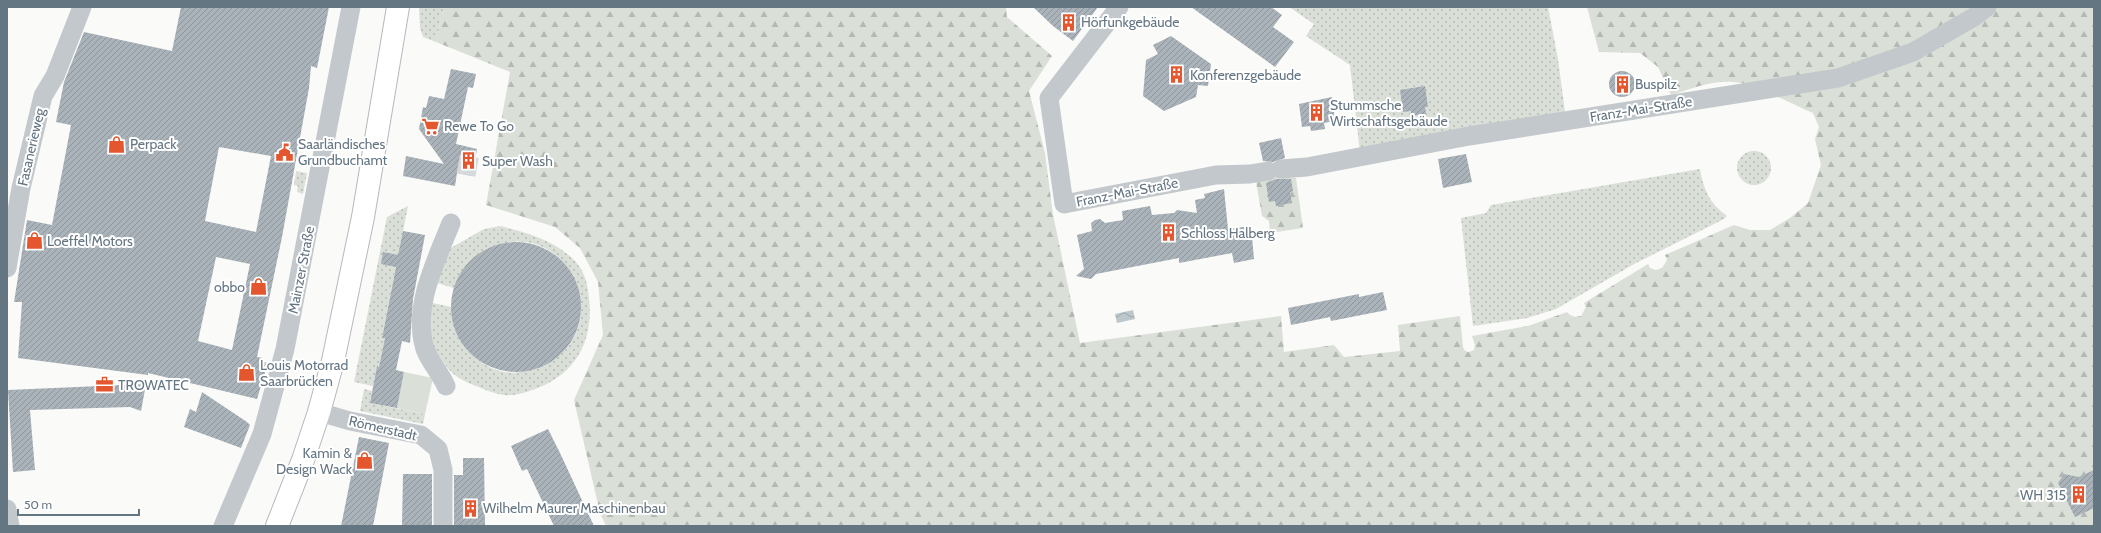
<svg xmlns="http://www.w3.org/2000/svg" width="2101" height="533" font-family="Cabin,sans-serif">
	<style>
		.grass { fill: url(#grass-dots) }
		.forest { fill: url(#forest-firs) }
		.garden { fill: #dadfd7 }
		.water { fill: url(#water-waves) }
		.building { fill: url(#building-hatch); fill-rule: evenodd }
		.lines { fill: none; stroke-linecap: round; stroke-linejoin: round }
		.minor-tunnel { stroke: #d5d9db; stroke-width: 19; stroke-dasharray: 19 10; stroke-linecap: butt }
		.major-casing { stroke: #b5babe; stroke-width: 24 }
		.minor { stroke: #c3c8cc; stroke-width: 19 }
		.major { stroke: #fff; stroke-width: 22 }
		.labels { text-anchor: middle; stroke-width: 4; stroke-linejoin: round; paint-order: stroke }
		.poi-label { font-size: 14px; fill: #657683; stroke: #fff; text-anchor: start }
		.street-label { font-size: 14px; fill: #657683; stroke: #fff }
	</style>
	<defs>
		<pattern id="grass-dots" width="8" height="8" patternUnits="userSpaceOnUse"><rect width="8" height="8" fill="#dadfd7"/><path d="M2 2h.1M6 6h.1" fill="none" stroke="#b4b9b4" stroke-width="1.8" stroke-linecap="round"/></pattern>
		<pattern id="forest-firs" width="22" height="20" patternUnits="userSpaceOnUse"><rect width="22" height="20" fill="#dadfd7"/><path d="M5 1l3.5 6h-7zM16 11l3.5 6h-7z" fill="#b4b9b4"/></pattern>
		<pattern id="water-waves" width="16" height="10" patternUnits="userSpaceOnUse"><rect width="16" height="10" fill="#bbc7cb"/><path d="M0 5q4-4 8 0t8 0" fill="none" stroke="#9ca6aa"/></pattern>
		<pattern id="building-hatch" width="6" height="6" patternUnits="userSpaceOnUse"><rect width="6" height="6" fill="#aab3b9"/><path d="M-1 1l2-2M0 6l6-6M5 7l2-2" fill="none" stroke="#8e969c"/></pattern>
	</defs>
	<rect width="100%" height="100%" fill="#fafaf8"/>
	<path class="grass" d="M 419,7 L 444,7 L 436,42 L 423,37 L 420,28 Z
		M 1289,7 L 1548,7 L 1558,59 L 1565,112 L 1360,152 L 1350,65 L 1306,36 L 1314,24 Z
		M1737 168a17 17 0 1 1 34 0a17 17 0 1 1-34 0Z
		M 1700,169 C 1703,189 1710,204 1727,216 L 1724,219 L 1636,263 L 1556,309 L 1527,318 L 1473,326 L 1461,218 L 1486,213 L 1491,205 Z
		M 296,171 L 307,173 L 303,194 L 297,192 L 298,186 L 294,185 Z
		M 408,206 L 382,337 L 385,338 L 379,367 L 377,366 L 373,386 L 354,382 L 387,217 Z
		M 501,226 C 527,233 552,239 572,258 C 584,269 588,283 589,299 C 594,343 574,376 532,390 C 524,393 514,396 505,395 C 495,394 486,390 476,386 C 455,378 448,371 437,352 C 434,348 430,343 430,338 C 428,327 429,314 428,302 L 451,307 C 453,344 486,381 526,371 C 624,349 576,216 495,246 C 475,254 462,268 454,288 L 434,282 L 449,249 L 484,229 Z
		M 364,389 L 372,391 L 370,403 L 425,414 L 423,424 L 360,411 Z"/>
	<path class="forest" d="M 444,7 L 1006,7 L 1007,17 L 1052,56 L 1029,91 L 1045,153 L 1053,215 L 1080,343 L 1281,316 L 1284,352 L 1334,345 L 1344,357 L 1400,351 L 1398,325 L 1460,316 L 1463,347 L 1465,351 L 1469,352 L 1474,350 L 1475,345 L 1472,336 L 1528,326 L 1567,312 L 1570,315 L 1575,317 L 1581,316 L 1586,307 L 1584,303 L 1648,264 L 1650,268 L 1656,270 L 1662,268 L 1667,260 L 1665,255 L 1734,225 L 1750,230 L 1770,230 L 1790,218 L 1808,203 L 1821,165 L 1815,139 L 1819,127 L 1813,113 C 1794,105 1753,83 1733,82 C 1713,80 1690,89 1671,95 L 1658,67 L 1640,53 L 1599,52 L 1587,7 L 2094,7 L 2094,526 L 606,526 L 600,513 L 574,400 L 603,335 L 598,282 L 580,248 L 555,227 L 486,205 L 510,72 L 436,42 Z
		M 1255,176 L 1296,178 L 1303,228 L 1270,233 L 1269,221 L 1262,216 Z"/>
	<path class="garden" d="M 404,372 L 433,378 L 425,414 L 397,408 Z"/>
	<path class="water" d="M 1133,310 L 1135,319 L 1117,323 L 1115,314 Z"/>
	<path class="building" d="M 181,7 L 329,7 L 317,68 L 311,66 L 309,88 L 282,237 L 257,357 L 263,358 L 263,362 L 268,363 L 257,399 L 148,373 L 148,375 L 18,358 L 22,302 L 14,302 L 27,220 L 52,225 L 71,125 L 56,122 L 64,82 L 84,32 L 172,51 ZM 219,147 L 271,156 L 256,232 L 205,221 ZM 216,257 L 250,264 L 232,350 L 198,341 Z
		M 1033,7 L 1098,7 L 1073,41 L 1053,26 Z
		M 1191,7 L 1271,7 L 1282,15 L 1273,27 L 1294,42 L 1275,67 Z
		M 1171,36 L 1211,64 L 1208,86 L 1198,85 L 1196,97 L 1164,111 L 1143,96 L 1146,60 L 1158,54 L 1153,45 Z
		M 451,69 L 476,74 L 473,88 L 468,87 L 456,144 L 477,149 L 472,176 L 457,173 L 455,186 L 403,176 L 406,156 L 444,164 L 419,129 L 423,107 L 426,108 L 429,96 L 444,99 Z
		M1609 84a13 13 0 1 1 26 0a13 13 0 1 1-26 0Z
		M 1425,86 L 1428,107 L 1425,107 L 1426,114 L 1411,116 L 1411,111 L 1403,112 L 1400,90 Z
		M 1332,97 L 1335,121 L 1324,123 L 1325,129 L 1311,131 L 1310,126 L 1302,127 L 1299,104 Z
		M 1281,138 L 1285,158 L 1273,162 L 1263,161 L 1259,143 Z
		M 1466,154 L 1472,182 L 1443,188 L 1438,159 Z
		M 1276,179 L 1291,179 L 1293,191 L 1290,192 L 1292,203 L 1276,206 L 1275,201 L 1269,202 L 1266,183 Z
		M 1224,189 L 1228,229 L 1251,226 L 1254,259 L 1234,263 L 1232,253 L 1179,263 L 1179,258 L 1096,274 L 1091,279 L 1076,276 L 1084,269 L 1077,235 L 1092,231 L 1091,223 L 1095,220 L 1100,219 L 1105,223 L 1123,220 L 1122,211 L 1150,206 L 1152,215 L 1174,213 L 1177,210 L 1197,213 L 1195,200 L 1205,198 L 1204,194 Z
		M 403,231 L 425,235 L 413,299 L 410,343 L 402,341 L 396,370 L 404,372 L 397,408 L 370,403 L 377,366 L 379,367 L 385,338 L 382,338 L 396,267 L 381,264 L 383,252 L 398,255 Z
		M451 307a65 65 0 1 1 130 0a65 65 0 1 1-130 0Z
		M 1383,292 L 1387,310 L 1331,321 L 1330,317 L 1291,325 L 1288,308 L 1359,294 L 1359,297 Z
		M 146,384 L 141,411 L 130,407 L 30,410 L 35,470 L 13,472 L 8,390 Z
		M 202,392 L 247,422 L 250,425 L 241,448 L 184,427 L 190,409 L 196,412 Z
		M 548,429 L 560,453 L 594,526 L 554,526 L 527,469 L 522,471 L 511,446 Z
		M 359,437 L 389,443 L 373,526 L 341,526 Z
		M 463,458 L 484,458 L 485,526 L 454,526 L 454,475 L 463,475 Z
		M 2094,470 L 2094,508 L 2075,517 L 2058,483 L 2064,474 L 2079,477 Z
		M 403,474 L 432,474 L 432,526 L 402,526 Z"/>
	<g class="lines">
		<path class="minor-tunnel" d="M 466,175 L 471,147"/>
		<defs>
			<path id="major" d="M 277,526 L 303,460 L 319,412 L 333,361 L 363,217 L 398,7"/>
		</defs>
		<use href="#major" class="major-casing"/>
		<path class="minor" d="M 1119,7 L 1049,98 L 1064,204 L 1216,175 L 1250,174 L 1268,171
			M 1281,169 L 1307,167 L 1469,136 L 1838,78 L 1913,52 L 1974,17 L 1987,7
			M 7,268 L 21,188 L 43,96 L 55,76 L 82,7
			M 446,386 C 441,374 430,362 425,349 C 412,307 436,261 451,223
			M 319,412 L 350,421 L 421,435 L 438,449 L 443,470 L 443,526
			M 7,509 L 10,526
			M 223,526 L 262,434 L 285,349 L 351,7"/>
		<use href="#major" class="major"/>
	</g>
	<defs>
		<symbol id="building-bare" viewBox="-9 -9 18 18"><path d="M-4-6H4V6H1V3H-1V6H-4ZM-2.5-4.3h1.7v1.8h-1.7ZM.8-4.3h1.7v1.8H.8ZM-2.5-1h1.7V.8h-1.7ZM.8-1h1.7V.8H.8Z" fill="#e4572e" stroke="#fff" stroke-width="2.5" paint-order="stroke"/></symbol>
		<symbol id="supermarket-bare" viewBox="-9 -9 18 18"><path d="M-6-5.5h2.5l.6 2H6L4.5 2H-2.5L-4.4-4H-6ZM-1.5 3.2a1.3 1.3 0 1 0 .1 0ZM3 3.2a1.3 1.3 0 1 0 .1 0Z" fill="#e4572e" stroke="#fff" stroke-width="2.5" paint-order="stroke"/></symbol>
		<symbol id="shop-bare" viewBox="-9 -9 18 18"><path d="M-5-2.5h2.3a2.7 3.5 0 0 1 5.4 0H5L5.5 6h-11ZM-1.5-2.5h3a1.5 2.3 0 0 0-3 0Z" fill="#e4572e" stroke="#fff" stroke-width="2.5" paint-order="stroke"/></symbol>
		<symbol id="civic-bare" viewBox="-9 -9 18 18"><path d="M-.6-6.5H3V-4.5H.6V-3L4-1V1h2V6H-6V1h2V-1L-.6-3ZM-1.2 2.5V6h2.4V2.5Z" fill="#e4572e" stroke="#fff" stroke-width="2.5" paint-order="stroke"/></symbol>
		<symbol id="office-bare" viewBox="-9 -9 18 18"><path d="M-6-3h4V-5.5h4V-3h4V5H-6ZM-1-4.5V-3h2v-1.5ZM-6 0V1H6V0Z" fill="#e4572e" stroke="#fff" stroke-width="2.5" paint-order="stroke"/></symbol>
	</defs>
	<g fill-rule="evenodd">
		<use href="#building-bare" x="1056" y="10" width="25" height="25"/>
		<use href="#building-bare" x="1164" y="62" width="25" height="25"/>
		<use href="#building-bare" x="1610" y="72" width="25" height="25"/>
		<use href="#building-bare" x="1304" y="100" width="25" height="25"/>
		<use href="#supermarket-bare" x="418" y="114" width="25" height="25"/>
		<use href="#shop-bare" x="104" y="132" width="25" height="25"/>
		<use href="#civic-bare" x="272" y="140" width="25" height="25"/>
		<use href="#building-bare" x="456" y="148" width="25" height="25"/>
		<use href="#building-bare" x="1156" y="220" width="25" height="25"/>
		<use href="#shop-bare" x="22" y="228" width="25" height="25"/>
		<use href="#shop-bare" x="246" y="274" width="25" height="25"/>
		<use href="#shop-bare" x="234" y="360" width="25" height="25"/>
		<use href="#office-bare" x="92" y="372" width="25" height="25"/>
		<use href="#shop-bare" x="352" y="448" width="25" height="25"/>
		<use href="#building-bare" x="2066" y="482" width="25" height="25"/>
		<use href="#building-bare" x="458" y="496" width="25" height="25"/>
	</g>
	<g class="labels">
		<g class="poi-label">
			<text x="1081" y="27">Hörfunkgebäude</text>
			<text x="1190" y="80">Konferenzgebäude</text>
			<text x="1635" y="89">Buspilz</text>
			<text x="1330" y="110">Stummsche<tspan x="1330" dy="16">Wirtschaftsgebäude</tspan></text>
			<text x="444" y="131">Rewe To Go</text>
			<text x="130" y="149">Perpack</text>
			<text x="298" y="149">Saarländisches<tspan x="298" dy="16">Grundbuchamt</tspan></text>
			<text x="482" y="166">Super Wash</text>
			<text x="1181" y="238">Schloss Halberg</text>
			<text x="47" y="246">Loeffel Motors</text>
			<text x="245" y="292" text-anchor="end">obbo</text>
			<text x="260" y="370">Louis Motorrad<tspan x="260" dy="16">Saarbrücken</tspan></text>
			<text x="118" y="390">TROWATEC</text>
			<text x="352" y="458" text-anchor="end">Kamin &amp;<tspan x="352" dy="16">Design Wack</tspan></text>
			<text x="2066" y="500" text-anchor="end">WH 315</text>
			<text x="483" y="513">Wilhelm Maurer Maschinenbau</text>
		</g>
		<g class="street-label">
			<text transform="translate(1641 109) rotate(-9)" y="5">Franz-Mai-Straße</text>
			<text transform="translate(31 147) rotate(-77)" y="5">Fasanerieweg</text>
			<text transform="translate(1127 192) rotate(-11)" y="5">Franz-Mai-Straße</text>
			<text transform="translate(301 270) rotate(-79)" y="5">Mainzer Straße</text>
			<text transform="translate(383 428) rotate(13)" y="5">Römerstadt</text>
		</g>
	</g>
	<rect width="2101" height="533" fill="none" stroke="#657683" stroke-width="16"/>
	<path d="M18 509v6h121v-6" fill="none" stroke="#657683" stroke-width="2"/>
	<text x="24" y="509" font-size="12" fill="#657683" stroke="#ffffff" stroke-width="3" paint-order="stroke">50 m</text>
</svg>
